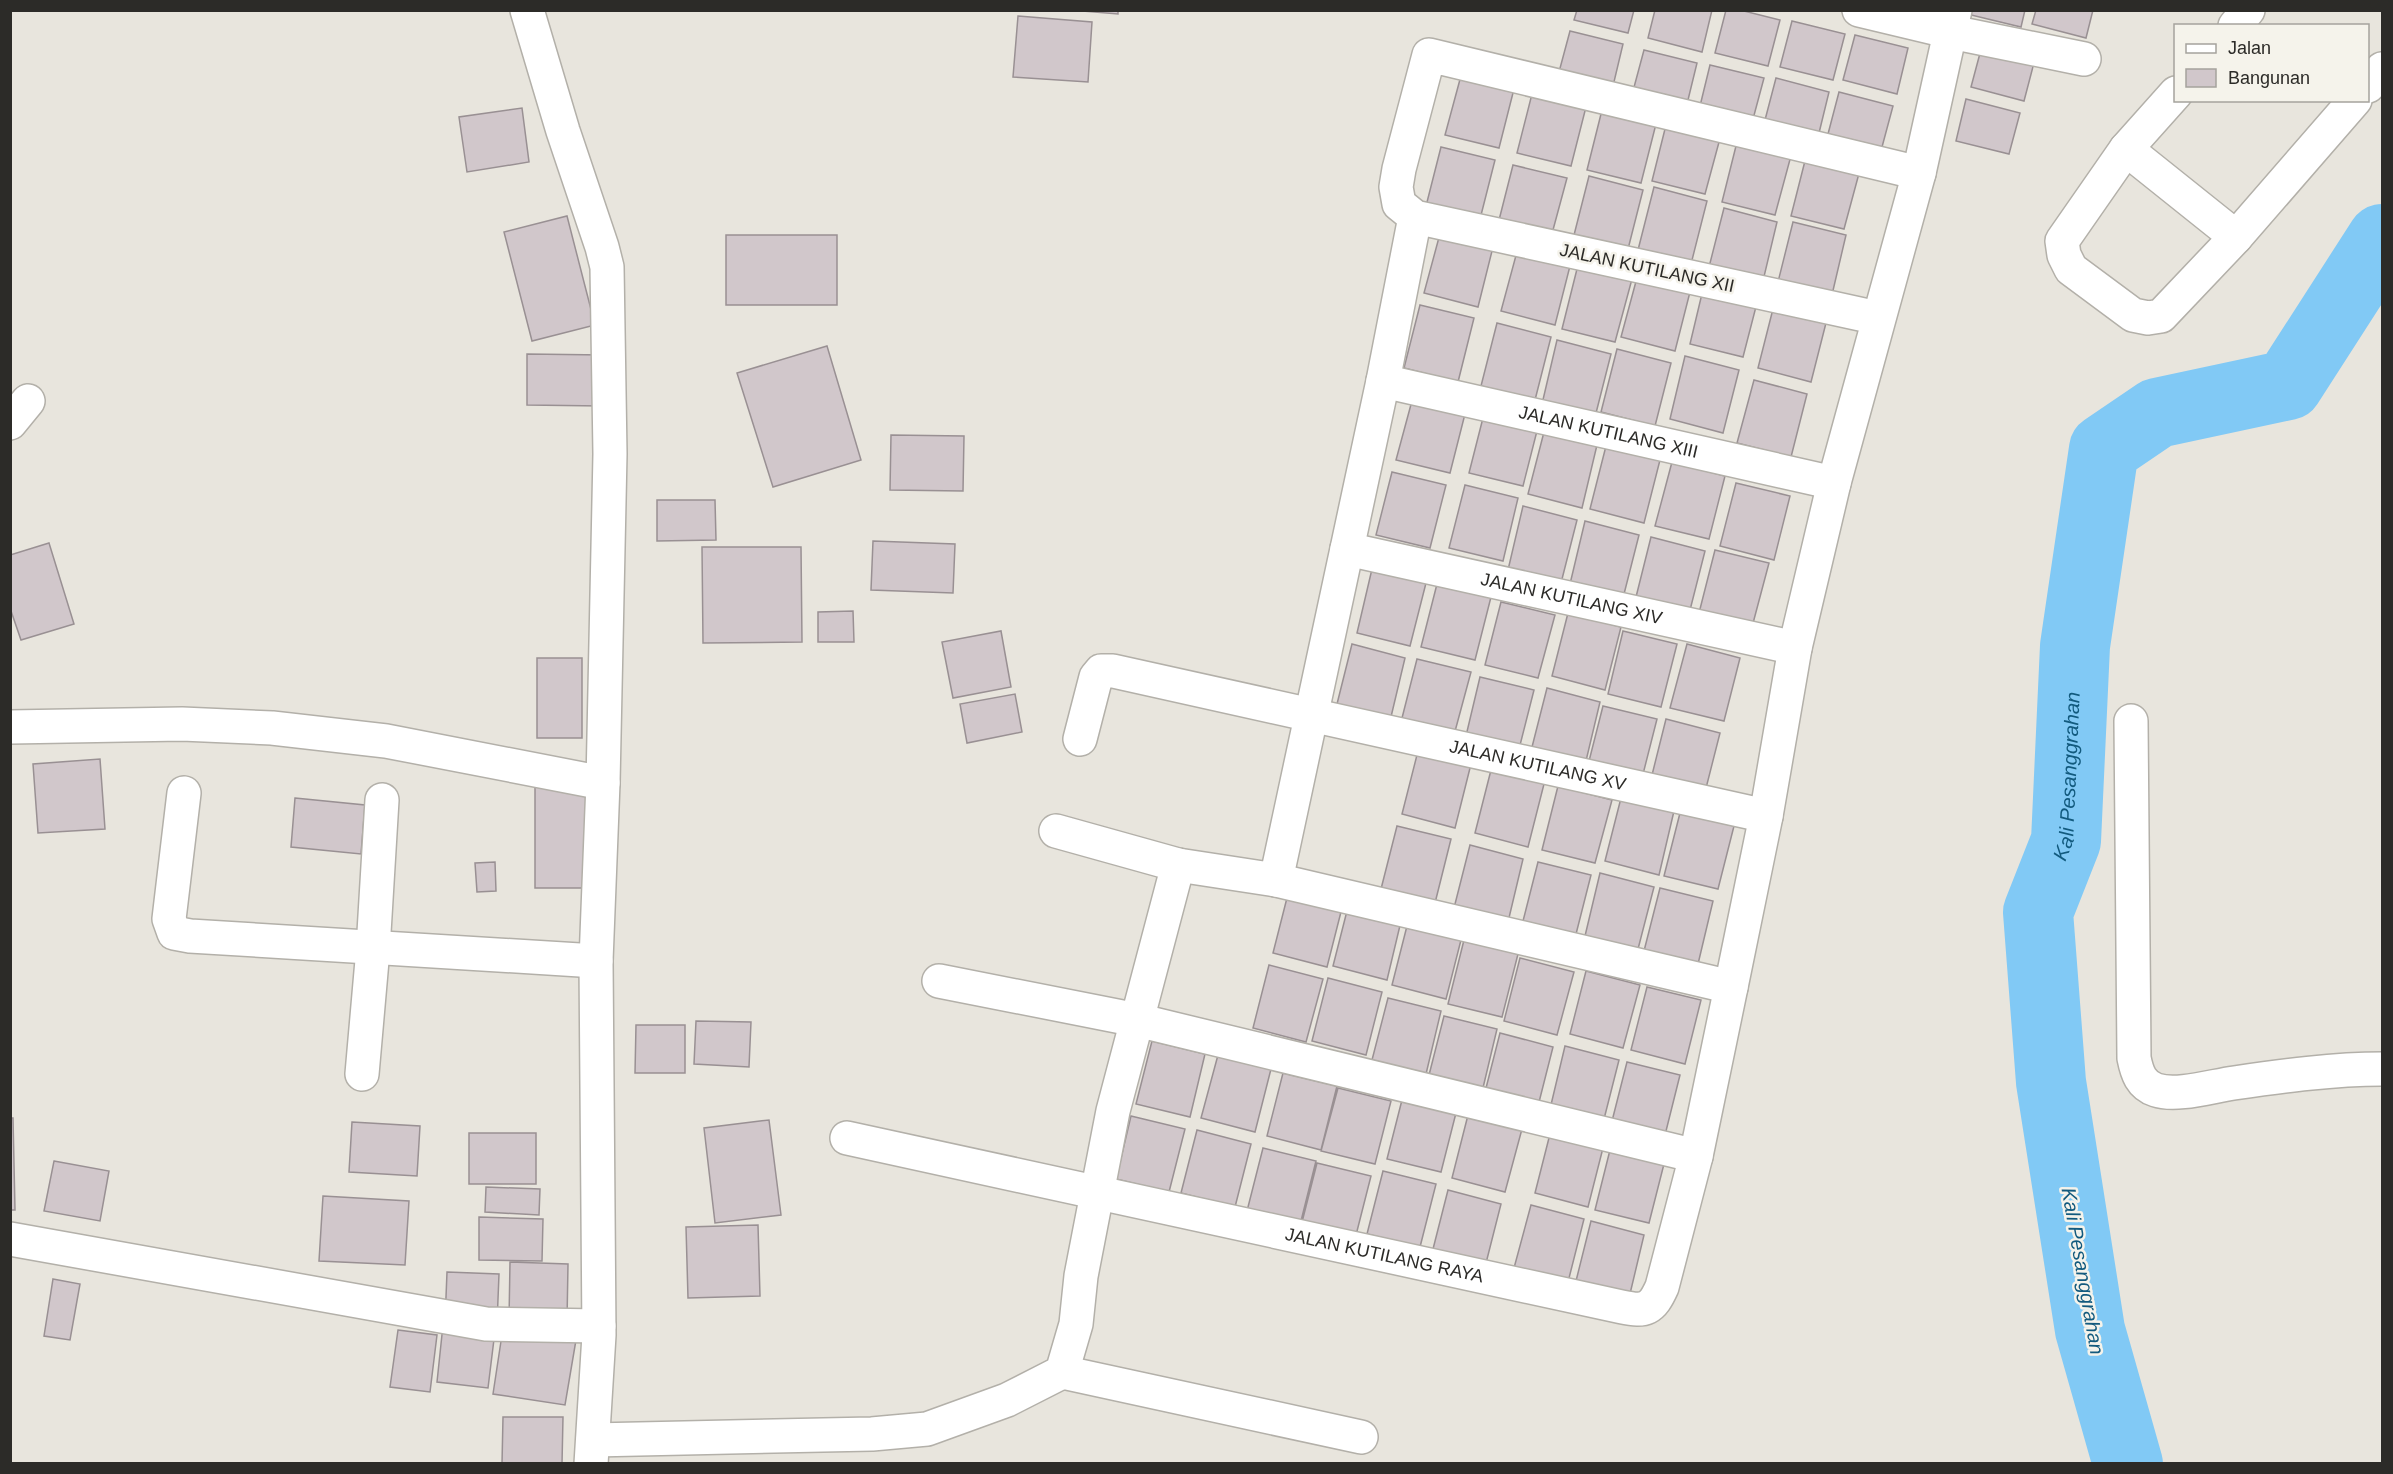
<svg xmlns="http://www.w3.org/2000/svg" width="2393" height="1474" font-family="Arial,sans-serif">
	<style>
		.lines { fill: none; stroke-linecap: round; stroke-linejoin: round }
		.river { stroke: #81c9f5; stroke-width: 70 }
		.building { fill: #d1c7cb; stroke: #999093; stroke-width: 1.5 }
		.minor-casing { stroke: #b3b0a9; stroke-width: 36 }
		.minor { stroke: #fff; stroke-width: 33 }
		.labels { text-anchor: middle; stroke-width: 5; stroke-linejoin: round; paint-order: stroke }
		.street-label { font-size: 18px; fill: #2c2b28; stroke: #f5f3eb }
		.water-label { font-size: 20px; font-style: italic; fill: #125a7e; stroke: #f5f3eb }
	</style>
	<rect width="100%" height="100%" fill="#e8e5dd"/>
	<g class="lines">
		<path class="river" id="s1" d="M 2128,1464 L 2090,1330 L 2051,1082 L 2038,912 L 2066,841 L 2075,646 L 2104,449 L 2157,413 L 2288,385 L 2382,239"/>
	</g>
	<path class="building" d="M 1070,10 L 1118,10 L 1118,14 Z
		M 1577,10 L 1634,10 L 1628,33 L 1574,20 Z
		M 1655,10 L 1712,10 L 1702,52 L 1648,38 Z
		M 1726,10 L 1740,10 L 1780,20 L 1768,66 L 1715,53 Z
		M 1968,10 L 2025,10 L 2021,27 L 1967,14 Z
		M 2036,10 L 2093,10 L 2086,38 L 2032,24 Z
		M 1018,16 L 1092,22 L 1088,82 L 1013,77 Z
		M 1792,21 L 1845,34 L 1833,80 L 1780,67 Z
		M 1570,31 L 1623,44 L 1613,86 L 1559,72 Z
		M 1855,35 L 1908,48 L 1897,94 L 1843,80 Z
		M 1983,42 L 2036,55 L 2024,101 L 1971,87 Z
		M 1644,50 L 1697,63 L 1687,104 L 1633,91 Z
		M 1710,65 L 1764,78 L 1753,119 L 1700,106 Z
		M 1462,72 L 1515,85 L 1499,148 L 1445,135 Z
		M 1776,78 L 1829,92 L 1819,133 L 1765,120 Z
		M 1533,90 L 1587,103 L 1571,166 L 1517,153 Z
		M 1839,92 L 1893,106 L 1882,147 L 1828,134 Z
		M 1966,99 L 2020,113 L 2009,154 L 1956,141 Z
		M 1603,106 L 1657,120 L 1641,183 L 1587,170 Z
		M 522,108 L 529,162 L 467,172 L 459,117 Z
		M 1668,117 L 1722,131 L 1705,194 L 1652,181 Z
		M 1738,138 L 1792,152 L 1775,215 L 1722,202 Z
		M 1441,147 L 1495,160 L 1479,223 L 1425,210 Z
		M 1807,153 L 1861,166 L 1844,229 L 1791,216 Z
		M 1513,165 L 1567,178 L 1550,241 L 1497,228 Z
		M 1589,176 L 1643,190 L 1627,253 L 1573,239 Z
		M 1654,187 L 1707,201 L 1691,264 L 1638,250 Z
		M 1724,208 L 1777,222 L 1762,285 L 1708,271 Z
		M 567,216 L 595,325 L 532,341 L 504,232 Z
		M 1793,222 L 1846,235 L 1831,299 L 1777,286 Z
		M 1441,230 L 1494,243 L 1478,307 L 1424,293 Z
		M 726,235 L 837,235 L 837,305 L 726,305 Z
		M 1518,248 L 1571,262 L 1555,325 L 1501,311 Z
		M 1578,265 L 1632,279 L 1615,342 L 1562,329 Z
		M 1638,274 L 1691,288 L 1675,351 L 1621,337 Z
		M 1705,281 L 1759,295 L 1743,357 L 1690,344 Z
		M 1420,305 L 1474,318 L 1458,382 L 1404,368 Z
		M 1774,305 L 1827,319 L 1811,382 L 1758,368 Z
		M 1497,323 L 1551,337 L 1535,400 L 1481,386 Z
		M 1557,340 L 1611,354 L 1595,417 L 1542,404 Z
		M 827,346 L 861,460 L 773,487 L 737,373 Z
		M 1617,349 L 1671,363 L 1655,426 L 1601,412 Z
		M 527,354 L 604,355 L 602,406 L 527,405 Z
		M 1685,356 L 1739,370 L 1723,433 L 1670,419 Z
		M 1754,380 L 1807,394 L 1791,457 L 1737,443 Z
		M 1413,397 L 1466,410 L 1450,473 L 1396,460 Z
		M 1485,410 L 1539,423 L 1523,486 L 1469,473 Z
		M 1544,432 L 1597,445 L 1582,508 L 1528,494 Z
		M 891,435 L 964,436 L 963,491 L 890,490 Z
		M 1606,446 L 1660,460 L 1644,523 L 1590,509 Z
		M 1672,462 L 1725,476 L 1709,539 L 1655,526 Z
		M 1392,472 L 1446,485 L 1430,548 L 1376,535 Z
		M 1736,483 L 1790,496 L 1774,560 L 1720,546 Z
		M 1465,485 L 1518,498 L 1503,561 L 1449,548 Z
		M 657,500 L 715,500 L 716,540 L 657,541 Z
		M 1523,506 L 1577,520 L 1561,583 L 1508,570 Z
		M 1585,521 L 1639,535 L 1623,598 L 1570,584 Z
		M 1651,537 L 1705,551 L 1689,614 L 1635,601 Z
		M 873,541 L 955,544 L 953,593 L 871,590 Z
		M 49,543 L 74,624 L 21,640 L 10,608 L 10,555 Z
		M 702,547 L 801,547 L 802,642 L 703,643 Z
		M 1715,550 L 1769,563 L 1752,627 L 1699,613 Z
		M 1372,569 L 1426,583 L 1410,646 L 1357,633 Z
		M 1437,584 L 1491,597 L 1475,660 L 1421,647 Z
		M 1501,602 L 1555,615 L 1538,678 L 1485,665 Z
		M 853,611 L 854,642 L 818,642 L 818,612 Z
		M 1568,613 L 1621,627 L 1605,690 L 1552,676 Z
		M 1001,631 L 1011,687 L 953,698 L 942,642 Z
		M 1623,631 L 1677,644 L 1661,707 L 1608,694 Z
		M 1352,644 L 1405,658 L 1390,721 L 1336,708 Z
		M 1687,644 L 1740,658 L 1724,721 L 1670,708 Z
		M 537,658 L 582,658 L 582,738 L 537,738 Z
		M 1417,659 L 1471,672 L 1454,735 L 1401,722 Z
		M 1480,677 L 1534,690 L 1518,753 L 1465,740 Z
		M 1547,688 L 1600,702 L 1585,765 L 1531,751 Z
		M 1015,694 L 1022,732 L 967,743 L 960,704 Z
		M 1603,706 L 1657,719 L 1641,782 L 1587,769 Z
		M 1666,719 L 1720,733 L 1704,796 L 1650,783 Z
		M 1418,751 L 1471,764 L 1455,828 L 1402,814 Z
		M 100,759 L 105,829 L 38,833 L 33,764 Z
		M 1491,770 L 1544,784 L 1528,847 L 1475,833 Z
		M 535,781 L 586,781 L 586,888 L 535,888 Z
		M 1558,786 L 1612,800 L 1595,863 L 1542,850 Z
		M 295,798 L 365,805 L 361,854 L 291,847 Z
		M 1621,798 L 1674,811 L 1659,875 L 1605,861 Z
		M 1680,813 L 1734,826 L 1718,889 L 1664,876 Z
		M 1397,826 L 1451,839 L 1435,903 L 1381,889 Z
		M 1470,845 L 1523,859 L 1508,922 L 1454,908 Z
		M 495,862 L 496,891 L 477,892 L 475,863 Z
		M 1538,862 L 1591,875 L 1575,938 L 1522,925 Z
		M 1600,873 L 1654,887 L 1638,949 L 1585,936 Z
		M 1660,888 L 1713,901 L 1698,964 L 1644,951 Z
		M 1289,890 L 1343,904 L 1327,967 L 1273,953 Z
		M 1349,903 L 1402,917 L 1387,980 L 1333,966 Z
		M 1408,922 L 1462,936 L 1446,999 L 1392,985 Z
		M 1464,940 L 1518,954 L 1502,1017 L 1448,1004 Z
		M 1520,958 L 1574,972 L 1557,1035 L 1504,1021 Z
		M 1269,965 L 1323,979 L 1306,1042 L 1253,1028 Z
		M 1586,971 L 1640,985 L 1623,1048 L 1570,1034 Z
		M 1328,978 L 1382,992 L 1366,1055 L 1312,1041 Z
		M 1647,987 L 1701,1000 L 1685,1064 L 1631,1050 Z
		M 1388,998 L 1441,1011 L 1426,1074 L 1372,1060 Z
		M 1444,1016 L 1497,1029 L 1482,1092 L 1428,1079 Z
		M 696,1021 L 751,1022 L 749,1067 L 694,1064 Z
		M 636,1025 L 685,1025 L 685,1073 L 635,1073 Z
		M 1500,1033 L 1553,1047 L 1537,1110 L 1484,1096 Z
		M 1152,1041 L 1205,1054 L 1190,1117 L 1136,1104 Z
		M 1565,1046 L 1619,1060 L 1603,1123 L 1550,1109 Z
		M 1218,1055 L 1271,1069 L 1255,1132 L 1201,1118 Z
		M 1627,1062 L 1680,1075 L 1664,1139 L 1611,1125 Z
		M 1283,1073 L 1337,1086 L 1321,1150 L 1267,1136 Z
		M 1338,1088 L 1391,1101 L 1375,1164 L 1321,1151 Z
		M 1403,1096 L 1457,1109 L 1441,1172 L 1387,1159 Z
		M 1468,1115 L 1522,1129 L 1505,1192 L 1452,1178 Z
		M 1131,1116 L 1185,1129 L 1169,1192 L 1116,1179 Z
		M 10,1118 L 13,1118 L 15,1210 L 10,1210 Z
		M 769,1120 L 781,1215 L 715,1223 L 704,1128 Z
		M 352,1122 L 420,1126 L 417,1176 L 349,1172 Z
		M 1197,1130 L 1251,1144 L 1235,1207 L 1181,1193 Z
		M 1551,1130 L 1604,1144 L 1588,1207 L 1535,1193 Z
		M 469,1133 L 536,1133 L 536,1184 L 469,1184 Z
		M 1611,1146 L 1665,1160 L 1649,1223 L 1595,1210 Z
		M 1263,1148 L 1316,1161 L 1300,1225 L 1247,1211 Z
		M 54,1161 L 109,1171 L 100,1221 L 44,1211 Z
		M 1317,1163 L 1371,1176 L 1355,1239 L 1301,1226 Z
		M 1383,1171 L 1436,1184 L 1420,1247 L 1367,1234 Z
		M 486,1187 L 540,1189 L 539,1215 L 485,1212 Z
		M 1448,1190 L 1501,1204 L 1485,1267 L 1432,1253 Z
		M 323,1196 L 409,1201 L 405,1265 L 319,1261 Z
		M 1531,1205 L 1584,1219 L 1568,1282 L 1514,1268 Z
		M 479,1217 L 543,1219 L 542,1261 L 479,1260 Z
		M 1591,1221 L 1644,1235 L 1629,1298 L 1575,1285 Z
		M 758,1225 L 760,1296 L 688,1298 L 686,1227 Z
		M 510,1262 L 568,1264 L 567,1321 L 509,1320 Z
		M 447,1272 L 499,1274 L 497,1324 L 445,1322 Z
		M 53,1279 L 80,1284 L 70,1340 L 44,1336 Z
		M 443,1325 L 495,1331 L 488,1388 L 437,1382 Z
		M 503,1328 L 576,1340 L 565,1405 L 493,1394 Z
		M 398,1330 L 437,1335 L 430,1392 L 390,1387 Z
		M 503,1417 L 563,1417 L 562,1464 L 502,1464 Z"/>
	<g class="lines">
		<defs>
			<g id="minor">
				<path d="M 527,10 L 563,131 L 602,247 L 607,267 L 610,454 L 603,783 L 596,961 L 599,1335 L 591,1464"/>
				<path d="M 1859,10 L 1951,32 L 2084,59"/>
				<path d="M 2235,26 L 2248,10"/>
				<path d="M 2368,86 L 2382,69"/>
				<path d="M 2176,93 L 2126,149 L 2062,241 L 2064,255 L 2071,269 L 2133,315 L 2148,318 L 2161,316 L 2236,237 L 2355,100"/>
				<path d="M 2126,149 L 2236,237"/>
				<path d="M 1878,318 L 1415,217 L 1399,204 L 1396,187 L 1399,169 L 1429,55 L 1919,173"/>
				<path id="s2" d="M 1383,381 L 1834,483"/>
				<path d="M 10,423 L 28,401"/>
				<path id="s3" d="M 1347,549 L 1795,648"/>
				<path d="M 2131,721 L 2134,1058 C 2137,1073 2141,1085 2156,1090 C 2177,1097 2212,1086 2234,1083 C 2283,1076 2333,1069 2382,1069"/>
				<path d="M 10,727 L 182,724 L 272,728 L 386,741 L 603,783"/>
				<path id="s4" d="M 1080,739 L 1096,677 L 1101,671 L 1113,671 L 1766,816"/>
				<path d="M 184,793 L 169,919 L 174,933 L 190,936 L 596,961"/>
				<path d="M 1056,831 L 1178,865 L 1276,880 L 1383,381 L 1415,217"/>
				<path d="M 1276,880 L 1731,987"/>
				<path d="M 939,981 L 1137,1020 L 1696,1156"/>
				<path d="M 362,1074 L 373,949 L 382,800"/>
				<path id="s5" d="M 847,1138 L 1622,1307 C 1646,1312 1652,1309 1662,1287 L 1696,1156 L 1731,987 L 1766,816 L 1795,648 L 1834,483 L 1919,173 L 1955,10"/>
				<path d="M 10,1239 L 486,1324 L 599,1326"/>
				<path d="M 1062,1372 L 1361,1437"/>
				<path d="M 593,1440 L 872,1434 L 927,1429 L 1007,1400 L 1062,1372 L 1076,1324 L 1081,1276 L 1113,1111 L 1178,865"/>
			</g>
		</defs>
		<use href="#minor" class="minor-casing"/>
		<use href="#minor" class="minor"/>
	</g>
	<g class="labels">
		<g class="street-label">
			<text transform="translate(1647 268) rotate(12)" y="6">JALAN KUTILANG XII</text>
			<text dy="6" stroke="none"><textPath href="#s2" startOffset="231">JALAN KUTILANG XIII</textPath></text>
			<text dy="6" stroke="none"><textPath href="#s3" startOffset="230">JALAN KUTILANG XIV</textPath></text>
			<text dy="6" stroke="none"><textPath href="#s4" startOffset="519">JALAN KUTILANG XV</textPath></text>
			<text dy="6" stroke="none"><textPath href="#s5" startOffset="550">JALAN KUTILANG RAYA</textPath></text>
		</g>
		<g class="water-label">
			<text dy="7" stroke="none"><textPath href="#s1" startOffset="702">Kali Pesanggrahan</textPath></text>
			<text transform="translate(2083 1271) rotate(80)" y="7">Kali Pesanggrahan</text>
		</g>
	</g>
	<rect width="2393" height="1474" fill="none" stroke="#2c2b28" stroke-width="24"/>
	<rect x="2174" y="24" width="195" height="78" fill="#f5f3eb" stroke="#a5a39d" stroke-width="1.5"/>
	<rect x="2186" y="44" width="30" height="9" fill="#ffffff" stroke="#a5a39d" stroke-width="1.5"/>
	<text x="2228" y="54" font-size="18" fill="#2c2b28">Jalan</text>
	<rect x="2186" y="69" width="30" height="18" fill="#d1c7cb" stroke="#a5a39d" stroke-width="1.5"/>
	<text x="2228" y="84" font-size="18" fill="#2c2b28">Bangunan</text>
</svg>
